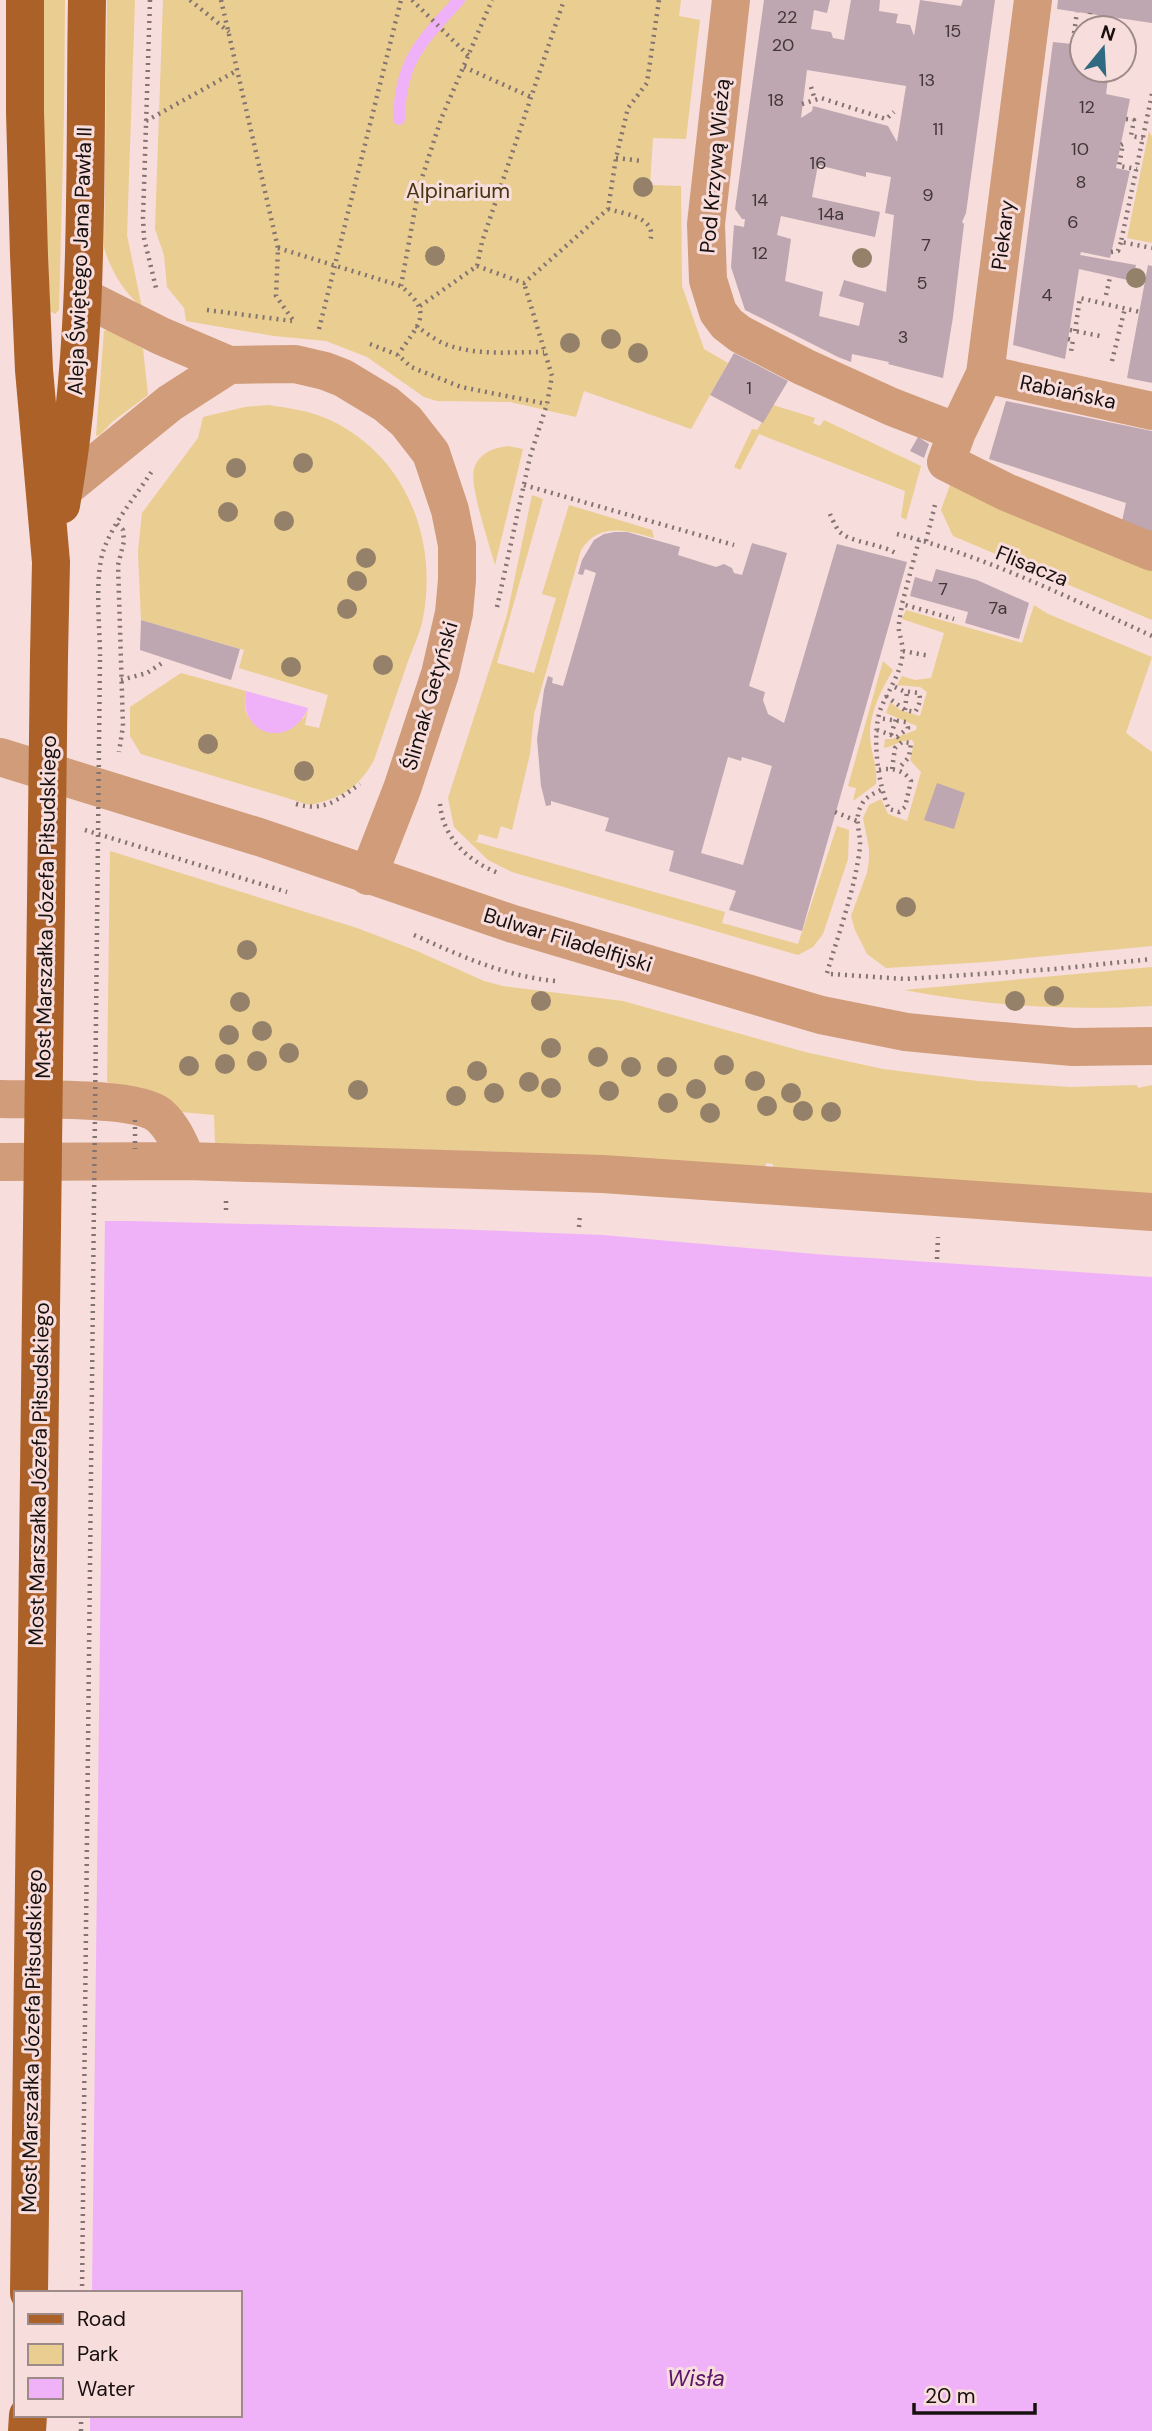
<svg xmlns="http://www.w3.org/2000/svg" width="1152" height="2431" font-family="'DM Sans',sans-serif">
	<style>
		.green { fill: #eacd90 }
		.water { fill: #efb2f9; fill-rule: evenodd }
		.pier { fill: #f7dddb }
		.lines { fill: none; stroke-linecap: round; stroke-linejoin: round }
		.stream { stroke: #efb2f9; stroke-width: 12 }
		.building { fill: #bea7b0; fill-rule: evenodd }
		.path { stroke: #837371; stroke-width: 4.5; stroke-dasharray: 2 5; stroke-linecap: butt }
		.street { stroke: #d09c79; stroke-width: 38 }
		.primary { stroke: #ac6128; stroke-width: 38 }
		.path-bridge { stroke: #837371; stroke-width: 4.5; stroke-dasharray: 2 5; stroke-linecap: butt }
		.primary-bridge { stroke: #ac6128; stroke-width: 38 }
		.tree { fill: #95816a }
		.labels { text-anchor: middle; stroke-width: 6; stroke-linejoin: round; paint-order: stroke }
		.number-label { font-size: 18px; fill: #423637 }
		.street-label { font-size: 21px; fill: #18100f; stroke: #f7dddb }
		.park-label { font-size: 21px; fill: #45350e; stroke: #f7dddb }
		.water-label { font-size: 23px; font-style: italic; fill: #5d1569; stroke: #f7dddb }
	</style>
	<rect width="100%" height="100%" fill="#f7dddb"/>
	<path class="green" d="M 44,0 L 65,0 L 64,115 L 59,310 L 55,314 L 50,311 L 43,115 Z
		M 107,0 L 135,0 L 127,235 L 142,308 C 123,290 112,273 104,248 Z
		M 163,0 L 681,0 L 679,16 L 700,20 L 686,139 L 653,138 L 650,185 L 681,186 L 682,286 L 704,349 L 728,363 L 691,429 L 584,391 L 576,417 L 510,402 L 437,401 L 424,397 L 367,357 L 326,341 L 274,336 L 186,321 L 184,308 L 167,287 L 164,255 L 155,229 Z
		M 1149,131 L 1152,137 L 1152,243 L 1127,238 Z
		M 109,329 L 143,349 L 148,395 L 112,422 L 100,435 L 96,436 L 104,331 Z
		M 268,405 C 289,408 311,411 330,420 C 406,456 438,539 423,618 C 420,634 412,649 407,664 C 396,696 385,728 374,760 C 358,789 341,798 310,805 L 141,754 L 130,736 L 130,707 L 181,673 L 246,691 C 242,710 247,719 261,730 L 304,718 L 308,708 L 305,725 L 319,728 L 328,695 L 239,668 L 244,650 L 141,620 L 138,551 L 142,513 L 198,438 L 203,417 L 245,407 Z
		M 773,405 L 815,418 L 813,423 L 820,426 L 824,420 L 921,466 L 906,520 L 901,517 L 905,491 L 759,434 L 740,470 L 734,467 L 752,429 L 757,430 Z
		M 508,446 L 523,449 L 495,565 C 490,546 469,485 474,469 C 479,453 493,448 508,446 Z
		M 951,482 L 1152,568 L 1152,620 L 953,536 L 941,510 Z
		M 532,495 L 543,499 L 497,663 L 534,673 L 556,598 L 542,594 L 569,505 L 652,530 L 654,538 C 626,530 599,522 581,550 L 534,714 L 530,754 L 512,830 L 501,826 L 497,839 L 479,834 L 477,841 L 473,841 L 725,912 L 722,923 L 798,944 L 837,826 L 849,830 L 848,859 L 823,934 L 813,947 L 798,955 L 512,872 L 488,860 L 454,827 L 448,798 L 507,615 Z
		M 1034,605 L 1048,614 L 1152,657 L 1126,733 L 1152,752 L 1152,946 L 986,962 L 886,968 L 867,954 L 855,930 L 851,916 L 867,873 L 869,860 L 869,848 L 863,818 L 869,805 L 881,799 L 888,814 L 907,821 L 921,772 L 910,760 L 914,743 L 912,740 C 901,740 894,746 884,748 L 885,739 L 892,739 L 916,730 L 917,726 L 886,713 L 890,702 L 900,710 L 920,716 L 927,692 L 920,687 L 897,685 L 902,676 L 915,680 L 931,678 L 944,633 L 902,619 L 906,610 L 1022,643 Z
		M 883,661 L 893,670 C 882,688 870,712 870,734 C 870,751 878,766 876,784 L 853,801 L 856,788 L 848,786 Z
		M 110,851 L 357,928 L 417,951 L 484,981 L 503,986 L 623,1001 L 805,1052 L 883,1069 L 978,1081 L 1070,1087 L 1137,1085 L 1138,1088 L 1152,1085 L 1152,1198 L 773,1170 L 773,1164 L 766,1163 L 765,1170 L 504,1152 L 215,1144 L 214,1115 L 181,1112 L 169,1099 L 107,1082 Z
		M 1152,967 L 1152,1006 C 1068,1011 986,1006 904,990 Z"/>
	<path class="water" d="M 246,691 L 308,708 C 291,750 237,736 246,691 Z
		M 0,1221 L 130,1221 L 452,1229 L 603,1235 L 826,1255 L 1152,1277 L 1152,2431 L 0,2431 ZM 16,2293 L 240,2293 L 240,2415 L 16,2415 Z"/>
	<path class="pier" d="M 0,1217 L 105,1218 L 92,2293 L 16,2293 L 16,2415 L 90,2415 L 90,2431 L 0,2431 Z"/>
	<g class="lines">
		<path class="stream" d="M 399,119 C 400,60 422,41 459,0"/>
	</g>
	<path class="building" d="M 764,0 L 830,0 L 827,13 L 814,10 L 811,29 L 831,32 L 833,38 L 844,40 L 851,0 L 880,0 L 879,11 L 898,14 L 896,23 L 910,25 L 914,36 L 920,0 L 961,6 L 963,0 L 995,0 L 966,213 L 962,222 L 964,224 L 953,317 L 943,378 L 888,364 L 889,362 L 852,354 L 851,362 L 838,357 L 745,310 L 731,267 L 734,225 L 744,227 L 745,219 L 742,219 L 735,209 ZM 807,70 L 906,86 L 897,142 L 888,126 L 813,106 L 812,111 L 801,118 ZM 818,165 L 866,177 L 866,172 L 891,177 L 885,213 L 894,215 L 886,292 L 844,280 L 839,296 L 864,303 L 859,326 L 819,316 L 823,292 L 785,281 L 791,239 L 777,235 L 781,216 L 875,237 L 880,212 L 812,197 Z
		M 1058,0 L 1152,0 L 1152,23 L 1057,9 Z
		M 1053,42 L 1082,45 L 1082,70 L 1109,70 L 1106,94 L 1130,99 L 1116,168 L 1130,171 L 1110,258 L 1081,252 L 1080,255 L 1136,265 L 1132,281 L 1079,269 L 1065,359 L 1013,345 Z
		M 1148,265 L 1152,266 L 1152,383 L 1127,378 Z
		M 734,353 L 788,381 L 763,423 L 710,395 Z
		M 1006,401 L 1152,431 L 1152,535 L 1122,521 L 1126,503 L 989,459 Z
		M 918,437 L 929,444 L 924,458 L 910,451 Z
		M 615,532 L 627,532 L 680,547 L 678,555 L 716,567 L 724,564 L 732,568 L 734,573 L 742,575 L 752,543 L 787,553 L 749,686 L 765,692 L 763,700 L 768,714 L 784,723 L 837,544 L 907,562 L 802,931 L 729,910 L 736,891 L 669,871 L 674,851 L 605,831 L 609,818 L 551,801 L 551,805 L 546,806 L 541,786 L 537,739 L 544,690 L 548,676 L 553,678 L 552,683 L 563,686 L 596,573 L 585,569 L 583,575 L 578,574 L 582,560 L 594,540 L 604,534 ZM 728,757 L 741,761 L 742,757 L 772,766 L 743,865 L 701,853 Z
		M 936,569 L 977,580 L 1029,603 L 1019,639 L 965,623 L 968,612 L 910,596 L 915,577 L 932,582 Z
		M 141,620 L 240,649 L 231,680 L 140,650 Z
		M 937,783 L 965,793 L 954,829 L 924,820 Z"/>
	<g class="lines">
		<path class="path" d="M 150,0 L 143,218 L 144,238 L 156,288
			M 190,0 L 229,32
			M 221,0 L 278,248 L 276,296 L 295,323
			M 412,0 L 469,56
			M 1088,28 L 1090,13
			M 1109,28 L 1110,16
			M 1074,33 L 1077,12
			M 464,67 L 531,97
			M 811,87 L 815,100
			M 1152,94 L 1121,242 L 1152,248
			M 802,104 L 821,98 L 886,119 L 894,112
			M 1126,119 L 1134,120 L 1131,136 L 1143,138
			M 146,121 L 238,70
			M 1121,145 L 1123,144 L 1119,166 L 1137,169
			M 616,158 L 642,161
			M 608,209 C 624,214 658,217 650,241
			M 278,248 L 401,286 C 435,314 418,324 398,355
			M 1111,252 L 1118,251 L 1121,242
			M 477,266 L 524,283 L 608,209 L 616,158 L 628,108 L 647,83 L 659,0
			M 401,286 L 419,187 L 441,119 L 492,0
			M 1106,295 L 1110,277
			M 420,306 L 477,266 L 482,242 L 564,0
			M 207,310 L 292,321
			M 416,326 C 425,332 435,340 445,344 C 476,356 511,352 544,352
			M 319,329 L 401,0
			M 1070,330 L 1100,336
			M 1075,331 L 1080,298 L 1140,312
			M 1068,339 L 1073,340 L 1071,352
			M 370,344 L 398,355 L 411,367 L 461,387 L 547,404
			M 1112,361 L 1125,308
			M 524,485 L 734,545
			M 830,514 C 832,519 835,525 838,530 C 848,543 881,543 897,554
			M 117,524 L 123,530 L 124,541 L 118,565 L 123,726 L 119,752
			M 897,534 C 985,556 1070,598 1152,636
			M 919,540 L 902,604 L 954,619
			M 926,541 L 936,501
			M 497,607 L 530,457 L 547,404 L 552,376 L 524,283
			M 903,651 L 930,656
			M 100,656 C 100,628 94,575 104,549 C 114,521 136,496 152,471
			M 121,680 L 147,673 L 162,663
			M 886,696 L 905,710 L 915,712 C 919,706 921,700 919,693 L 903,691 L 891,685
			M 905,710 L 907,691
			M 877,730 L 897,737 L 908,728 L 906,722 L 878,718
			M 891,735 L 896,719
			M 892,769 L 895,748 L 902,742 L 911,743 L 909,757 L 898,769
			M 879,770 C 892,767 904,770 911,781 L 905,807 L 899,812 L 889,809 C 878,785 871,733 881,708 C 888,691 899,676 902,658 C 904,647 901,641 899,631 C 898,623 901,613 902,604
			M 296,804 C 325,812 337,800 360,784
			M 440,804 C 443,838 468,861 498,873
			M 835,812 L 857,821
			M 85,830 L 287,892
			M 414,935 C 461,956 504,976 555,981
			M 827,973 C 839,932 855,889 860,847 C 861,832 853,819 862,804 C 866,796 875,793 883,789
			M 831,974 L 905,979 L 1055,969 L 1152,959
			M 226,1201 L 226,1215
			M 579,1227 L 580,1213
			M 937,1259 L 938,1237
			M 81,2431 L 81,2415"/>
		<path class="street" d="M 731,0 L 706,224 L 708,280 L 718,312 L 727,324 L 740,334 L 804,367 L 892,407 L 957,432
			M 1033,0 L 985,374 L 957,432 L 946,462 L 1006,492 L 1152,552
			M 83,297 L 161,336 L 229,365 L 295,364 L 325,371 L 343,378 L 386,404 L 406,421 L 431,453 L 450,510 L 457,545 L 457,580 L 454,613 L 440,674 L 402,789 L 368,876
			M 985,374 L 1152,411
			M 64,489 L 170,403 L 229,365
			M 0,757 L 259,837 L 513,924 L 821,1015 L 906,1032 L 978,1039 L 1073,1047 L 1152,1046
			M 0,1099 C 35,1100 134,1096 159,1115 C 173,1127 180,1145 187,1161 L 603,1174 L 1152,1212
			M 0,1162 L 187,1161"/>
		<path class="primary" d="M 25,0 L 25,112 L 29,255 L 34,370 L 51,562 L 49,656
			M 61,505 C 91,339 84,168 87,0
			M 27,2431 L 28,2415"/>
		<path class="path-bridge" d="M 135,1120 L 135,1149
			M 82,2293 L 100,656"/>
		<path class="primary-bridge" d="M 29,2293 L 49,656"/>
	</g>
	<g class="tree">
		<circle cx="643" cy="187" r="10"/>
		<circle cx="435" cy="256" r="10"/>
		<circle cx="862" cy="258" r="10"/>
		<circle cx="1136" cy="278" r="10"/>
		<circle cx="611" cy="339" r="10"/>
		<circle cx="570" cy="343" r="10"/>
		<circle cx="638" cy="353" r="10"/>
		<circle cx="303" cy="463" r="10"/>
		<circle cx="236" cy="468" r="10"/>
		<circle cx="228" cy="512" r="10"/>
		<circle cx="284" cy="521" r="10"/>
		<circle cx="366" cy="558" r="10"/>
		<circle cx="357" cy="581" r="10"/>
		<circle cx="347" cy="609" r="10"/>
		<circle cx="383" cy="665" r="10"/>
		<circle cx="291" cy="667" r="10"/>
		<circle cx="208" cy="744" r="10"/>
		<circle cx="304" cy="771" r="10"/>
		<circle cx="906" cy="907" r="10"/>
		<circle cx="247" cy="950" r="10"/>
		<circle cx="1054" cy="996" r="10"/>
		<circle cx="541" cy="1001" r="10"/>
		<circle cx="1015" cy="1001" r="10"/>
		<circle cx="240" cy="1002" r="10"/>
		<circle cx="262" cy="1031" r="10"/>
		<circle cx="229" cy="1035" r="10"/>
		<circle cx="551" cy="1048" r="10"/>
		<circle cx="289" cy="1053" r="10"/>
		<circle cx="598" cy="1057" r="10"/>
		<circle cx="257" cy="1061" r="10"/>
		<circle cx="225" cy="1064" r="10"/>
		<circle cx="724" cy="1065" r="10"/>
		<circle cx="189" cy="1066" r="10"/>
		<circle cx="631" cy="1067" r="10"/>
		<circle cx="667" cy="1067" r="10"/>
		<circle cx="477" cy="1071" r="10"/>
		<circle cx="755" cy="1081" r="10"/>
		<circle cx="529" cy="1082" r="10"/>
		<circle cx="551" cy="1088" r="10"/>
		<circle cx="696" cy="1089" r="10"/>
		<circle cx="358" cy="1090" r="10"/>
		<circle cx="609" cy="1091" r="10"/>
		<circle cx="494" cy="1093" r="10"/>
		<circle cx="791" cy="1093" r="10"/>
		<circle cx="456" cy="1096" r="10"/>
		<circle cx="668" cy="1103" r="10"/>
		<circle cx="767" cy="1106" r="10"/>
		<circle cx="803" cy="1111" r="10"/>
		<circle cx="831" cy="1112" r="10"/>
		<circle cx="710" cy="1113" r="10"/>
	</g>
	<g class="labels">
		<g class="number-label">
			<text x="787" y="23">22</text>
			<text x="953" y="37">15</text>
			<text x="783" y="51">20</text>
			<text x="927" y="86">13</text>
			<text x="776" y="106">18</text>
			<text x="1087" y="113">12</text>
			<text x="938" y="135">11</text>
			<text x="1080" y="155">10</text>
			<text x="818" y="169">16</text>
			<text x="1081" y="188">8</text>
			<text x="928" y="201">9</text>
			<text x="760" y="206">14</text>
			<text x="831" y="220">14a</text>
			<text x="1073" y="228">6</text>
			<text x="926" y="251">7</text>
			<text x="760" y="259">12</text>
			<text x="922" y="289">5</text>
			<text x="1047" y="301">4</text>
			<text x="903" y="343">3</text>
			<text x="749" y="394">1</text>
			<text x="943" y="595">7</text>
			<text x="998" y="614">7a</text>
		</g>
		<g class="street-label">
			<text transform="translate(715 166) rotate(-85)" y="7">Pod Krzywą Wieżą</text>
			<text transform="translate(1003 235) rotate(-83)" y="7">Piekary</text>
			<text transform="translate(80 261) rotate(-88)" y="7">Aleja Świętego Jana Pawła II</text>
			<text transform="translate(1068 392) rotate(12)" y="7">Rabiańska</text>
			<text transform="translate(1032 566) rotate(22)" y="7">Flisacza</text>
			<text transform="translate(430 696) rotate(-74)" y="7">Ślimak Getyński</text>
			<text transform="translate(46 907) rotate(-89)" y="7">Most Marszałka Józefa Piłsudskiego</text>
			<text transform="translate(568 940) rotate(17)" y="7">Bulwar Filadelfijski</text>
			<text transform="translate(39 1474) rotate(-89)" y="7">Most Marszałka Józefa Piłsudskiego</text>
			<text transform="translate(32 2041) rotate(-89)" y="7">Most Marszałka Józefa Piłsudskiego</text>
		</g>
		<g class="park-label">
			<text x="458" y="198">Alpinarium</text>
		</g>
		<g class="water-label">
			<text x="696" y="2386">Wisła</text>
		</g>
	</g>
	<rect x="14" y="2291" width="228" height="126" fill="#f7dddb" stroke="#9e8b89" stroke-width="2"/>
	<rect x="28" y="2314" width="35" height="10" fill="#ac6128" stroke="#9e8b89" stroke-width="2"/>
	<text x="77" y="2326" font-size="21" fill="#18100f">Road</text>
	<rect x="28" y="2344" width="35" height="21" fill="#eacd90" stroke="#9e8b89" stroke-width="2"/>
	<text x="77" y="2361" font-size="21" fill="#18100f">Park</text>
	<rect x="28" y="2378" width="35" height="21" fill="#efb2f9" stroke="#9e8b89" stroke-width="2"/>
	<text x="77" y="2396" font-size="21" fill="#18100f">Water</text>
	<g transform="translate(1103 49) rotate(18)"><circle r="33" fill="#f7dddb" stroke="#9e8b89" stroke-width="2"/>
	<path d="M0-5L12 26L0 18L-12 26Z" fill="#2f6a82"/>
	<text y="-10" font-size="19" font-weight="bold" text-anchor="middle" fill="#18100f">N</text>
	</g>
	<path d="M914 2403v10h121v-10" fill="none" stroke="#18100f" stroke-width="3.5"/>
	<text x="925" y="2403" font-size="21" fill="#18100f" stroke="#f7dddb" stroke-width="5" paint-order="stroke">20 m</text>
</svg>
